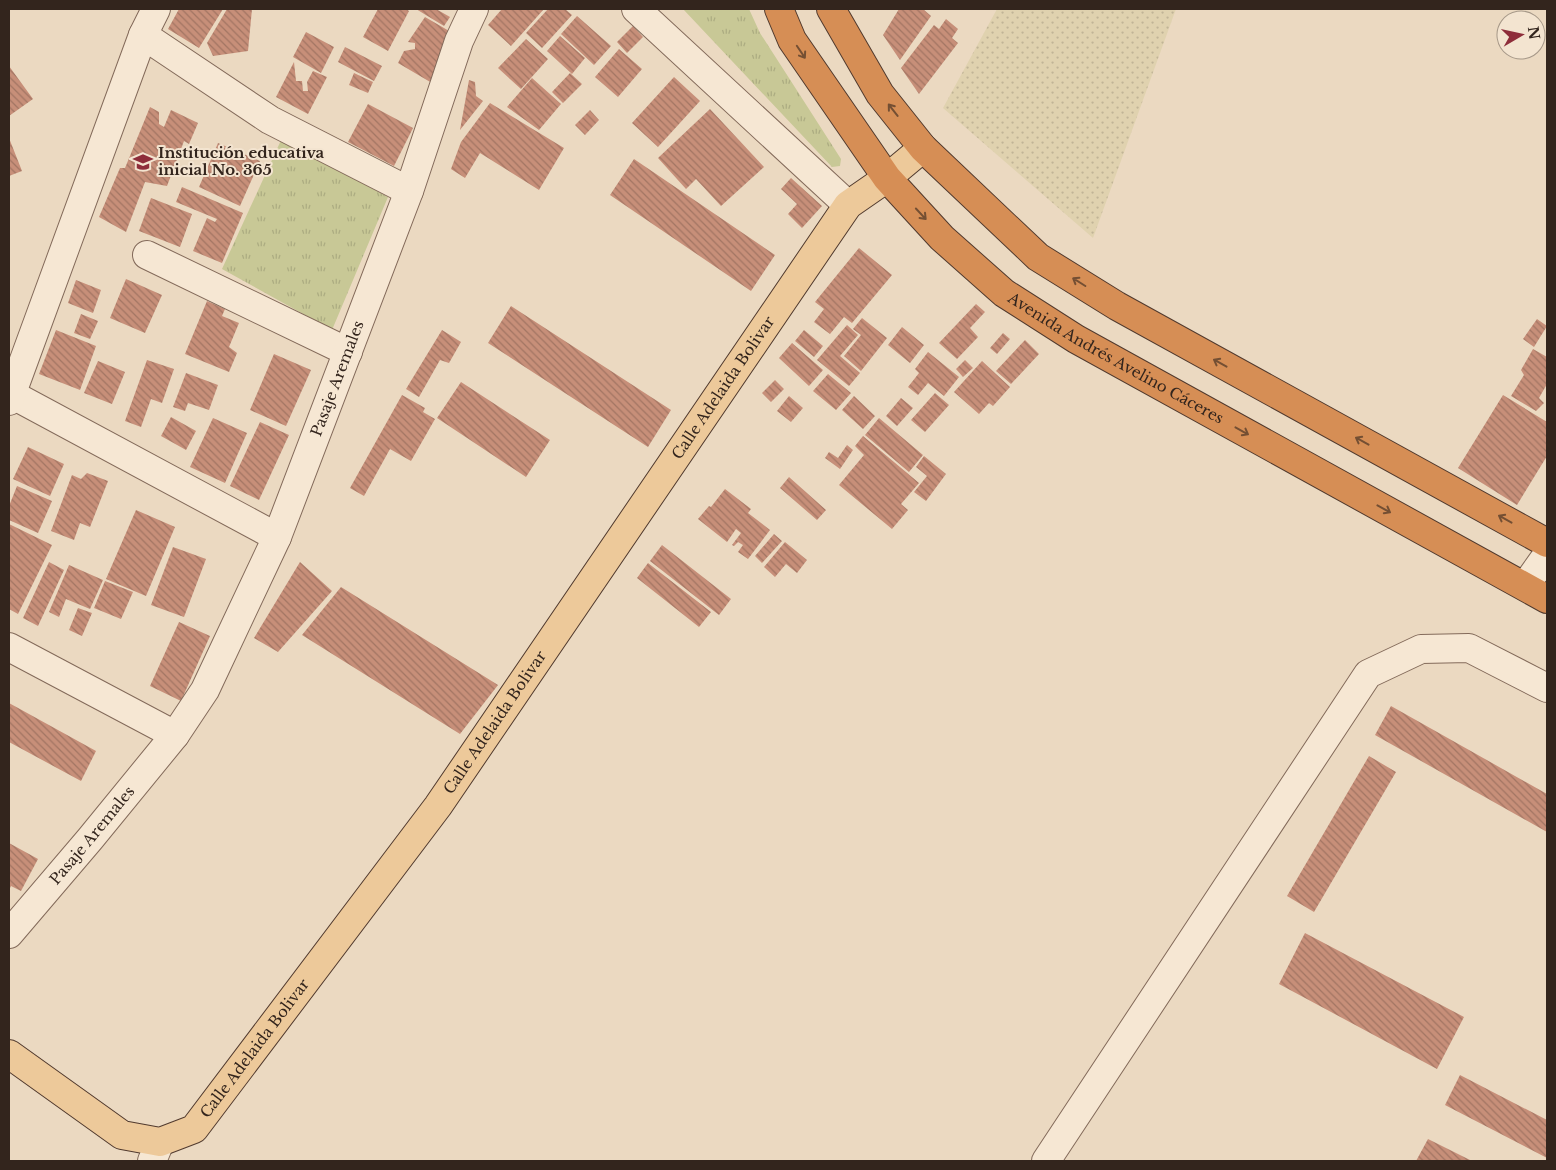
<svg xmlns="http://www.w3.org/2000/svg" width="1556" height="1170" font-family="'Libre Baskerville',serif">
	<style>
		.farmland { fill: url(#farmland-dots) }
		.park { fill: url(#park-tufts) }
		.building { fill: url(#building-back-hatch) }
		.lines { fill: none; stroke-linecap: round; stroke-linejoin: round }
		.minor-casing { stroke: #836a5a; stroke-width: 30 }
		.major-casing { stroke: #513a2e; stroke-width: 30 }
		.highway-casing { stroke: #513a2e; stroke-width: 30 }
		.minor { stroke: #f6e7d3; stroke-width: 28 }
		.major { stroke: #edc99a; stroke-width: 28 }
		.highway { stroke: #d68e55; stroke-width: 28 }
		.oneway { stroke: #744f33 }
		.labels { text-anchor: middle; stroke-width: 4; stroke-linejoin: round; paint-order: stroke }
		.poi-label { font-size: 15px; font-weight: bold; fill: #33251d; stroke: #f3e4d0; text-anchor: start }
		.street-label { font-size: 15px; fill: #33251d; stroke: #f3e4d0 }
	</style>
	<defs>
		<pattern id="farmland-dots" width="8" height="8" patternUnits="userSpaceOnUse" patternTransform="scale(1.25)"><rect width="8" height="8" fill="#e0d2af"/><path d="M2 2h.1M6 6h.1" fill="none" stroke="#c1b496" stroke-width="1.8" stroke-linecap="round"/></pattern>
		<pattern id="park-tufts" width="24" height="20" patternUnits="userSpaceOnUse" patternTransform="scale(1.25)"><rect width="24" height="20" fill="#c8c896"/><path d="M3 7l-1-3M5 7V3M7 7l1-3M15 17l-1-3M17 17v-4M19 17l1-3" fill="none" stroke="#acac81"/></pattern>
		<pattern id="building-back-hatch" width="6" height="6" patternUnits="userSpaceOnUse" patternTransform="scale(1.25)"><rect width="6" height="6" fill="#c78f79"/><path d="M-1 5l2 2M0 0l6 6M5-1l2 2" fill="none" stroke="#a27563"/></pattern>
	</defs>
	<rect width="100%" height="100%" fill="#ebd9c1"/>
	<path class="farmland" d="M 997,9 L 1176,9 L 1093,238 L 943,108 Z"/>
	<path class="park" d="M 683,9 L 749,9 L 760,33 L 841,159 L 840,166 L 832,167 Z
		M 282,138 L 388,197 L 332,330 L 222,269 Z"/>
	<path class="building" d="M 179,9 L 223,9 L 199,48 L 168,29 Z
		M 227,9 L 252,9 L 248,51 L 213,56 L 207,43 Z
		M 378,9 L 406,9 L 409,11 L 388,51 L 363,37 Z
		M 416,9 L 436,9 L 450,17 L 444,26 Z
		M 502,9 L 544,9 L 511,46 L 488,25 Z
		M 548,9 L 565,9 L 572,15 L 542,48 L 526,33 Z
		M 899,9 L 923,9 L 931,16 L 900,60 L 883,35 Z
		M 577,16 L 611,46 L 594,65 L 561,34 Z
		M 425,17 L 456,35 L 437,86 L 398,63 L 404,51 L 415,49 L 415,43 L 408,42 Z
		M 946,19 L 958,29 L 952,38 L 958,43 L 919,94 L 901,68 L 934,25 L 939,29 Z
		M 633,26 L 643,37 L 627,53 L 617,42 Z
		M 306,32 L 334,47 L 321,73 L 293,57 Z
		M 560,36 L 585,58 L 572,74 L 547,51 Z
		M 526,39 L 548,59 L 521,89 L 498,68 Z
		M 345,47 L 382,66 L 374,81 L 338,62 Z
		M 619,49 L 642,69 L 618,97 L 595,77 Z
		M 294,62 L 296,81 L 302,81 L 303,91 L 308,91 L 307,82 L 313,71 L 327,77 L 308,114 L 276,97 Z
		M 9,66 L 33,99 L 9,116 Z
		M 354,73 L 373,82 L 368,93 L 349,85 Z
		M 570,73 L 582,84 L 563,103 L 552,92 Z
		M 674,77 L 700,101 L 658,147 L 632,123 Z
		M 532,78 L 561,104 L 539,130 L 507,107 Z
		M 469,80 L 475,82 L 476,96 L 483,101 L 460,130 Z
		M 490,103 L 564,148 L 539,190 L 480,153 L 465,178 L 451,169 L 461,142 Z
		M 368,104 L 413,128 L 394,166 L 348,142 Z
		M 150,107 L 159,112 L 159,124 L 164,127 L 171,110 L 198,123 L 189,144 L 184,141 L 167,186 L 145,182 L 126,232 L 99,217 L 120,168 L 125,168 Z
		M 710,109 L 764,167 L 721,206 L 696,179 L 686,189 L 658,158 Z
		M 590,110 L 599,120 L 585,135 L 575,125 Z
		M 9,138 L 22,171 L 9,176 Z
		M 218,143 L 260,161 L 240,206 L 199,187 Z
		M 634,159 L 775,255 L 751,291 L 610,195 Z
		M 791,178 L 822,206 L 802,228 L 788,214 L 797,204 L 781,189 Z
		M 182,187 L 243,213 L 222,263 L 193,251 L 207,218 L 215,222 L 217,219 L 176,202 Z
		M 151,198 L 192,214 L 180,247 L 139,231 Z
		M 859,248 L 892,275 L 852,323 L 844,317 L 830,334 L 814,322 L 824,309 L 815,302 Z
		M 126,279 L 162,295 L 145,333 L 110,318 Z
		M 76,280 L 101,290 L 93,313 L 68,303 Z
		M 207,301 L 225,309 L 222,316 L 239,323 L 229,347 L 237,353 L 229,372 L 185,354 Z
		M 976,304 L 985,312 L 970,328 L 978,337 L 957,359 L 939,343 Z
		M 511,306 L 671,410 L 648,447 L 488,343 Z
		M 81,314 L 98,321 L 90,339 L 74,333 Z
		M 862,318 L 887,338 L 861,371 L 844,356 L 861,335 L 853,329 Z
		M 1537,319 L 1547,326 L 1534,347 L 1523,339 Z
		M 847,325 L 858,335 L 840,356 L 860,373 L 849,386 L 817,360 Z
		M 902,327 L 924,345 L 910,363 L 888,345 Z
		M 56,330 L 96,346 L 80,390 L 39,374 Z
		M 442,330 L 461,342 L 449,363 L 440,360 L 419,397 L 406,389 Z
		M 804,330 L 823,346 L 814,357 L 795,341 Z
		M 1003,333 L 1010,339 L 997,354 L 990,348 Z
		M 1025,340 L 1039,354 L 1011,384 L 996,371 Z
		M 792,343 L 823,370 L 809,386 L 779,358 Z
		M 1533,349 L 1547,357 L 1547,384 L 1539,398 L 1544,403 L 1536,411 L 1511,396 L 1524,375 L 1521,370 Z
		M 928,352 L 959,377 L 944,396 L 928,383 L 918,395 L 908,387 L 919,373 L 915,369 Z
		M 274,354 L 311,370 L 286,426 L 250,410 Z
		M 147,360 L 174,369 L 162,403 L 151,399 L 141,427 L 125,421 Z
		M 965,360 L 973,368 L 963,377 L 956,369 Z
		M 98,361 L 125,372 L 112,404 L 84,393 Z
		M 982,361 L 1010,387 L 993,406 L 989,403 L 979,414 L 954,392 Z
		M 186,373 L 218,385 L 209,410 L 188,403 L 185,411 L 173,407 Z
		M 828,374 L 851,393 L 836,410 L 813,391 Z
		M 775,380 L 784,389 L 771,402 L 762,393 Z
		M 461,382 L 550,440 L 526,477 L 437,418 Z
		M 935,393 L 949,405 L 925,432 L 911,420 Z
		M 402,395 L 425,408 L 423,412 L 435,419 L 411,461 L 390,449 L 364,496 L 350,488 Z
		M 1503,395 L 1547,422 L 1547,456 L 1517,505 L 1458,468 Z
		M 789,396 L 803,408 L 791,422 L 777,411 Z
		M 854,396 L 875,416 L 863,429 L 842,410 Z
		M 901,398 L 913,408 L 897,426 L 886,416 Z
		M 171,417 L 196,431 L 186,450 L 161,436 Z
		M 213,418 L 247,433 L 225,483 L 190,467 Z
		M 879,418 L 923,455 L 909,472 L 865,435 Z
		M 260,422 L 289,435 L 259,500 L 230,486 Z
		M 863,436 L 919,483 L 901,504 L 908,510 L 892,529 L 839,485 L 864,455 L 855,446 Z
		M 847,445 L 853,450 L 840,469 L 825,458 L 829,452 L 838,458 Z
		M 28,447 L 64,464 L 50,496 L 13,479 Z
		M 924,456 L 946,474 L 926,501 L 914,492 L 927,476 L 916,467 Z
		M 87,473 L 108,481 L 90,527 L 80,523 L 74,540 L 51,531 L 72,475 L 81,479 Z
		M 789,477 L 826,510 L 817,520 L 780,488 Z
		M 17,486 L 52,501 L 38,533 L 9,520 L 9,506 Z
		M 725,489 L 751,509 L 748,513 L 770,530 L 748,559 L 738,552 L 743,545 L 738,542 L 734,546 L 732,545 L 741,533 L 736,529 L 727,542 L 698,519 L 709,506 L 711,507 Z
		M 136,510 L 175,527 L 146,596 L 106,579 Z
		M 9,524 L 52,545 L 18,614 L 9,609 Z
		M 774,534 L 782,541 L 762,563 L 755,556 Z
		M 785,542 L 807,560 L 797,573 L 786,564 L 775,577 L 764,567 Z
		M 662,545 L 731,599 L 719,615 L 650,561 Z
		M 173,547 L 206,559 L 184,617 L 151,605 Z
		M 49,562 L 64,570 L 38,626 L 23,618 Z
		M 300,562 L 332,591 L 278,652 L 254,638 Z
		M 648,563 L 711,612 L 699,627 L 637,578 Z
		M 69,565 L 103,580 L 90,609 L 66,599 L 59,617 L 49,612 Z
		M 105,581 L 133,592 L 121,619 L 94,608 Z
		M 341,587 L 498,685 L 460,734 L 302,635 Z
		M 78,608 L 92,613 L 82,636 L 69,630 Z
		M 179,622 L 210,636 L 181,701 L 150,686 Z
		M 9,703 L 96,751 L 81,781 L 9,742 Z
		M 1391,706 L 1547,794 L 1547,832 L 1375,735 Z
		M 1369,756 L 1396,772 L 1314,912 L 1287,896 Z
		M 9,843 L 38,859 L 21,891 L 11,886 L 9,890 Z
		M 1305,933 L 1464,1017 L 1437,1069 L 1279,984 Z
		M 1460,1075 L 1547,1120 L 1547,1158 L 1445,1105 Z
		M 1428,1139 L 1472,1161 L 1416,1161 Z"/>
	<g class="lines">
		<defs>
			<g id="minor">
				<path d="M 636,9 L 848,205"/>
				<path d="M 143,35 L 270,120 L 409,191"/>
				<path d="M 147,255 L 348,352"/>
				<path d="M 11,394 L 277,537"/>
				<path d="M 9,401 L 143,35 L 156,9"/>
				<path d="M 1525,586 L 1547,555"/>
				<path d="M 9,647 L 175,735"/>
				<path id="s1" d="M 9,934 L 90,839 L 175,735 L 205,690 L 277,537 L 409,191 L 459,41 L 474,9"/>
				<path d="M 152,1161 L 160,1142"/>
				<path d="M 1046,1161 L 1368,674 L 1421,649 L 1469,648 L 1547,688"/>
			</g>
			<g id="major">
				<path id="s2" d="M 9,1054 L 122,1135 L 160,1142 L 194,1129 L 438,806 L 848,205 L 887,178 L 923,148"/>
			</g>
			<g id="highway">
				<path id="s3" d="M 779,9 L 792,40 L 887,178 L 942,238 L 1004,293 L 1076,339 L 1547,599"/>
				<path d="M 831,9 L 880,94 L 923,148 L 1038,257 L 1117,306 L 1547,543"/>
			</g>
		</defs>
		<use href="#minor" class="minor-casing"/>
		<use href="#major" class="major-casing"/>
		<use href="#highway" class="highway-casing"/>
		<use href="#minor" class="minor"/>
		<use href="#major" class="major"/>
		<use href="#highway" class="highway"/>
	</g>
	<defs><path id="oneway-shaft" d="M-6 0H5M1.5-3L5.5 0L1.5 3" fill="none" stroke-width="1.6" stroke-linecap="round" stroke-linejoin="round" transform="scale(1.25)"/></defs>
	<g class="oneway">
		<use href="#oneway-shaft" transform="translate(801 52) rotate(56)"/>
		<use href="#oneway-shaft" transform="translate(893 110) rotate(-128)"/>
		<use href="#oneway-shaft" transform="translate(921 214) rotate(47)"/>
		<use href="#oneway-shaft" transform="translate(1079 282) rotate(-148)"/>
		<use href="#oneway-shaft" transform="translate(1220 363) rotate(-151)"/>
		<use href="#oneway-shaft" transform="translate(1242 431) rotate(29)"/>
		<use href="#oneway-shaft" transform="translate(1362 441) rotate(-151)"/>
		<use href="#oneway-shaft" transform="translate(1384 509) rotate(29)"/>
		<use href="#oneway-shaft" transform="translate(1505 519) rotate(-151)"/>
	</g>
	<defs>
		<symbol id="school-bare" viewBox="-9 -9 18 18"><path d="M0-5L7-2L0 1L-7-2ZM-4 1L0 2.5L4 1V4Q0 6-4 4Z" fill="#8e2d3a" stroke="#f3e4d0" stroke-width="2.5" paint-order="stroke"/></symbol>
	</defs>
	<g fill-rule="evenodd">
		<use href="#school-bare" x="129" y="148" width="28" height="28"/>
	</g>
	<g class="labels">
		<g class="poi-label">
			<text x="158" y="158">Institución educativa<tspan x="158" dy="17">inicial No. 365</tspan></text>
		</g>
		<g class="street-label">
			<text dy="5" stroke="none"><textPath href="#s3" startOffset="495">Avenida Andrés Avelino Cáceres</textPath></text>
			<text dy="5" stroke="none"><textPath href="#s1" startOffset="652">Pasaje Aremales</textPath></text>
			<text dy="5" stroke="none"><textPath href="#s2" startOffset="1125">Calle Adelaida Bolivar</textPath></text>
			<text dy="5" stroke="none"><textPath href="#s2" startOffset="720">Calle Adelaida Bolivar</textPath></text>
			<text dy="5" stroke="none"><textPath href="#s1" startOffset="129">Pasaje Aremales</textPath></text>
			<text dy="5" stroke="none"><textPath href="#s2" startOffset="315">Calle Adelaida Bolivar</textPath></text>
		</g>
	</g>
	<rect width="1556" height="1170" fill="none" stroke="#33251d" stroke-width="20"/>
	<g transform="translate(1521 35) rotate(81)"><circle r="24" fill="#f3e4d0" stroke="#a69888"/>
	<path d="M0-4L9 19L0 12L-9 19Z" fill="#8e2d3a"/>
	<text y="-8" font-size="14" font-weight="bold" text-anchor="middle" fill="#33251d">N</text>
	</g>
</svg>
